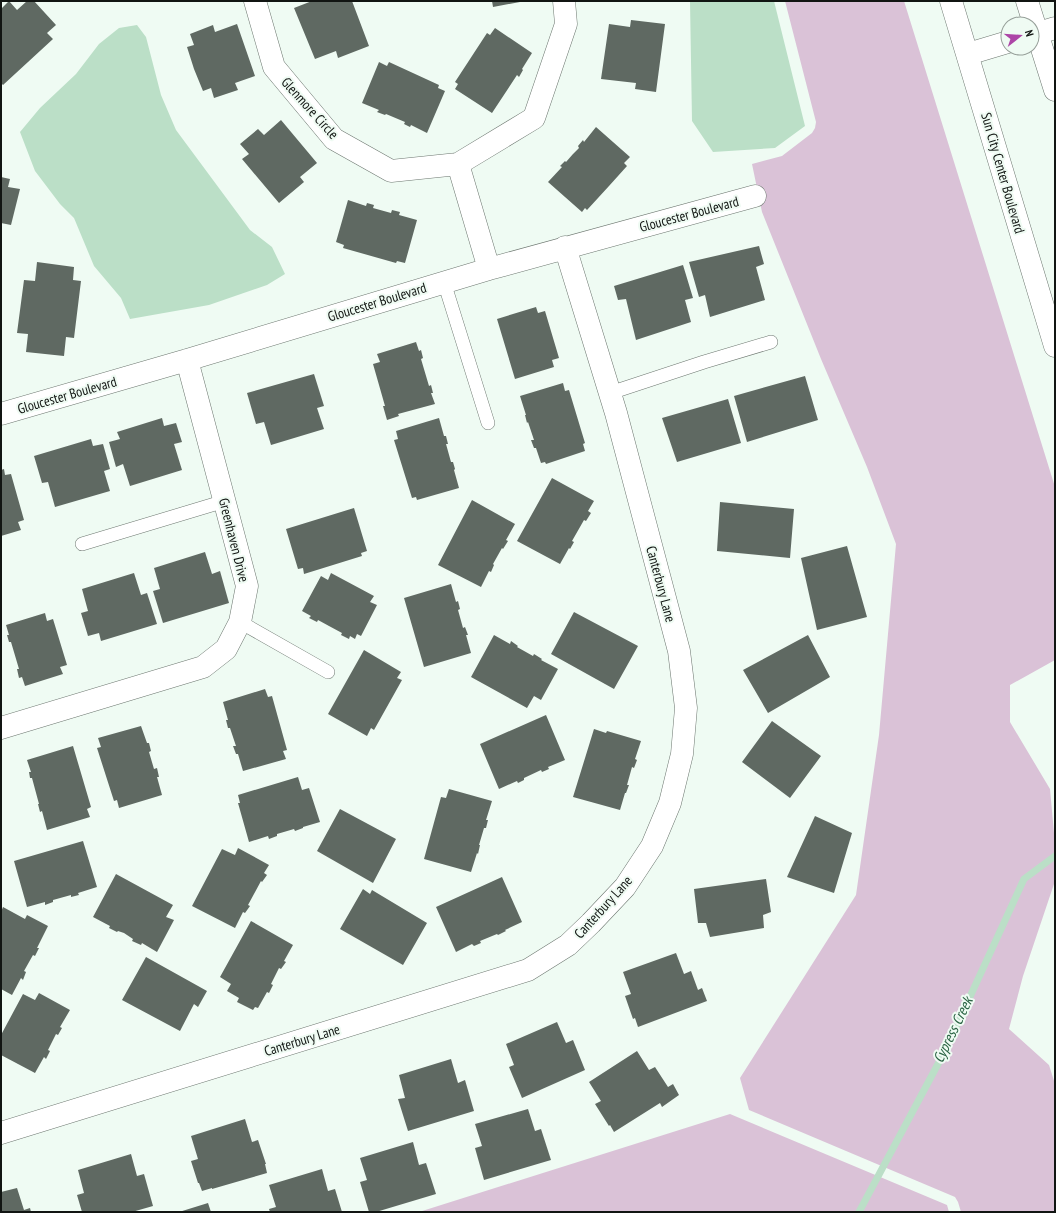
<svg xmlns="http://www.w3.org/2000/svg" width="1056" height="1213" font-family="'PT Sans Narrow',sans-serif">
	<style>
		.green { fill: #dac2d7 }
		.water { fill: #bbdfc7 }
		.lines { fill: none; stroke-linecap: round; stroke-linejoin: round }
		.stream { stroke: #bbdfc7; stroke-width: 7 }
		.building { fill: #5f6962 }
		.service-casing { stroke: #6d7770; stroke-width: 14 }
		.minor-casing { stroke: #6d7770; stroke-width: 23 }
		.secondary-casing { stroke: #6d7770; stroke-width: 23 }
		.service { stroke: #fff; stroke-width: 13 }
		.minor { stroke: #fff; stroke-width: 22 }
		.secondary { stroke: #fff; stroke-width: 22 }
		.labels { text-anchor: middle; stroke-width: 4; stroke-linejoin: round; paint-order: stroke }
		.street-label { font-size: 14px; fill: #111512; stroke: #effbf3 }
		.water-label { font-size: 15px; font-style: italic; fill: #2b6444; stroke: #effbf3 }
	</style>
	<rect width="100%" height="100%" fill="#effbf3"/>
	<path class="green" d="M 785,1 L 904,1 L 1055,487 L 1055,660 L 1010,685 L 1010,722 L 1050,789 L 1055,844 L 1055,881 L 1023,976 L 1009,1029 L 1049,1065 L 1055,1084 L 1055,1212 L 961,1212 L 958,1202 L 955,1197 L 749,1110 L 740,1078 L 856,895 L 879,735 L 896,544 L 867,467 L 821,359 L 762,212 L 752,164 L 782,156 L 812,133 L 815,128 L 816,122 Z
		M 730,1114 L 947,1205 L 949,1212 L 419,1212 Z"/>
	<path class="water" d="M 690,1 L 774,1 L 805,126 L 775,148 L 713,152 L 692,121 Z
		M 137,25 L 146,37 L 161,95 L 176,130 L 250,230 L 272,247 L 285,274 L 267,285 L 209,305 L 130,319 L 121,298 L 94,266 L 74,218 L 60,204 L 35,171 L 20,132 L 40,108 L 76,74 L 99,44 L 119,28 Z"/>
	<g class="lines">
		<path class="stream" d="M 859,1212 L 946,1049 L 1024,879 L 1055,856"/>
	</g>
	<path class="building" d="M 9,1 L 17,10 L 27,1 L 34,1 L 56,25 L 47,33 L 53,39 L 3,85 L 1,83 L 1,9 Z
		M 312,1 L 352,1 L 369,46 L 338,58 L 336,51 L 315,59 L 294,8 Z
		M 492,1 L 520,1 L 520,2 L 493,7 Z
		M 631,20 L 665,24 L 656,92 L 635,89 L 636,83 L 601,79 L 609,24 L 630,27 Z
		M 237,24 L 255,76 L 235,83 L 238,90 L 214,98 L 211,88 L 203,91 L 194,69 L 187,47 L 194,45 L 190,34 L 213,25 L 215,32 Z
		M 495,28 L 532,53 L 522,69 L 523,70 L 519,77 L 517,75 L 492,113 L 455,89 L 458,84 L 455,82 L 487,33 L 490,35 Z
		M 379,62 L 387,66 L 389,62 L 439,85 L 438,88 L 445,91 L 427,133 L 411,125 L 410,127 L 404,124 L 405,122 L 386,114 L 385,115 L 377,112 L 379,110 L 362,103 Z
		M 281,120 L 317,163 L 300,177 L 304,182 L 279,203 L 242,159 L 249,154 L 240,144 L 258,129 L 264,135 Z
		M 596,127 L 630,157 L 624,163 L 627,166 L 609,186 L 587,210 L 585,208 L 582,212 L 548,182 L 562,167 L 560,166 L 565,161 L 566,162 L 573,154 L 579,148 L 578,146 L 583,140 L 584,142 Z
		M 1,177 L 10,179 L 8,187 L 20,189 L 11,225 L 1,223 Z
		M 348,200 L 366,206 L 367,203 L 374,205 L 373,208 L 391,213 L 392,210 L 400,212 L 399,215 L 417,220 L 405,263 L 397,261 L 396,263 L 343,248 L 344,245 L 336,242 Z
		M 759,246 L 764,264 L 756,267 L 765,300 L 710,317 L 705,295 L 699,297 L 689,262 Z
		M 37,262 L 74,267 L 73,280 L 81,281 L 74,338 L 66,337 L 64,356 L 26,352 L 28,334 L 17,333 L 24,280 L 35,281 Z
		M 683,265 L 693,298 L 685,300 L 691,322 L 636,340 L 626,299 L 618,300 L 614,286 Z
		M 536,307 L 538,313 L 545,311 L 559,358 L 552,360 L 554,367 L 515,379 L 497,319 Z
		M 416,342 L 419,351 L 421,350 L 423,358 L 421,359 L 429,386 L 431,385 L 433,393 L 431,393 L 435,404 L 398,414 L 399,416 L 387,420 L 383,406 L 385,406 L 373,364 L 380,362 L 377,354 Z
		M 314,374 L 324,406 L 317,408 L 324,429 L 271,445 L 264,422 L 256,424 L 247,393 Z
		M 805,376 L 818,420 L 747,442 L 734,396 Z
		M 563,383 L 565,391 L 569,390 L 585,443 L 583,444 L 585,451 L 546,464 L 545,462 L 541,463 L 536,448 L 534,448 L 531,440 L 534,440 L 528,422 L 527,423 L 525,415 L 526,415 L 520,396 Z
		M 728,399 L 741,443 L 677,462 L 662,418 Z
		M 162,418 L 164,426 L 176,423 L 182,442 L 174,444 L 182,470 L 130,486 L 123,464 L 116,467 L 109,442 L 120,439 L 117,432 Z
		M 439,418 L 444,436 L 446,436 L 448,444 L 446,444 L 451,462 L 453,462 L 455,469 L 454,470 L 459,488 L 417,500 L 416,497 L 412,498 L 394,440 L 398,439 L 396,431 Z
		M 91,439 L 93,446 L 103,444 L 110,469 L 104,471 L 110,491 L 55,507 L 48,482 L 42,483 L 34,456 Z
		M 4,469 L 5,475 L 11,474 L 24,520 L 18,522 L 21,530 L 1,536 L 1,470 Z
		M 552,478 L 594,501 L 588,511 L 591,513 L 586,521 L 584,520 L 572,541 L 574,542 L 570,549 L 569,548 L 560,564 L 517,541 Z
		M 472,500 L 515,524 L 506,540 L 508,541 L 503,549 L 502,548 L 493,564 L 494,565 L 491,572 L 489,571 L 481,587 L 438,565 Z
		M 720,502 L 794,509 L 790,558 L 717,551 Z
		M 354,508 L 367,551 L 361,553 L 362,556 L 304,574 L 303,568 L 298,569 L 286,529 Z
		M 847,546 L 867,617 L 817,630 L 801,558 Z
		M 205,552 L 212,574 L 220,571 L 229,603 L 163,623 L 153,591 L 160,589 L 154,568 Z
		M 134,573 L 141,595 L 147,593 L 157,624 L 101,641 L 99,633 L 88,636 L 81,613 L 88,611 L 82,589 Z
		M 331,573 L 374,596 L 370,602 L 377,605 L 361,636 L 357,634 L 355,639 L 350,636 L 349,639 L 341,635 L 342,633 L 329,626 L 318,620 L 317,622 L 309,618 L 311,616 L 302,611 L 321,576 L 328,580 Z
		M 451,584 L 456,602 L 458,601 L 460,609 L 458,610 L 463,628 L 465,627 L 468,635 L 466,635 L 471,653 L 424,667 L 404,598 Z
		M 574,612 L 638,646 L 614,689 L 551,654 Z
		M 45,613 L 47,621 L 53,619 L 67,665 L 60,667 L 63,674 L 25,686 L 22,677 L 19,678 L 17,669 L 19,669 L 11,642 L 9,642 L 7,635 L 9,635 L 6,625 Z
		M 494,635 L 510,644 L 511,641 L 518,646 L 517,647 L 533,656 L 534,654 L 542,659 L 541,660 L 558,669 L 541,700 L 534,696 L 527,708 L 471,677 Z
		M 808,635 L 830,677 L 768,713 L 743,670 Z
		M 364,650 L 401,672 L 397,678 L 402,680 L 374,730 L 371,728 L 367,736 L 328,714 Z
		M 265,689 L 268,697 L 272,696 L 287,750 L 283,751 L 286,759 L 243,771 L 238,754 L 236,754 L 233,746 L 236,746 L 230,728 L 228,728 L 226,720 L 228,720 L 223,702 Z
		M 546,715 L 565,760 L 548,767 L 549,769 L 542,772 L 541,770 L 524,778 L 524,780 L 518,783 L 517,781 L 499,789 L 480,744 Z
		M 772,721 L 821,756 L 790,798 L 742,762 Z
		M 141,726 L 147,743 L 149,743 L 151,751 L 149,752 L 154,769 L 157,768 L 159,777 L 157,777 L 162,795 L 119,808 L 117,800 L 114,801 L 97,748 L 101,747 L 98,738 Z
		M 594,729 L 606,733 L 607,731 L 641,741 L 635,759 L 637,760 L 634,768 L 632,767 L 627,785 L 629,785 L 626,793 L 625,793 L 620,810 L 573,797 Z
		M 73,746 L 91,807 L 87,809 L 90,817 L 47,830 L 42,811 L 40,812 L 38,804 L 39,804 L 32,778 L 30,778 L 29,772 L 31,772 L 27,760 Z
		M 298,777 L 302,790 L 309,788 L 320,822 L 303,827 L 303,828 L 295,831 L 294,829 L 277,834 L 277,836 L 269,839 L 268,836 L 249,842 L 238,803 L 240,803 L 238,795 Z
		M 449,789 L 492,801 L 486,820 L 488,820 L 486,828 L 484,828 L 479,845 L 480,845 L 478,854 L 477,853 L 471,872 L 424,859 L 441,797 L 446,798 Z
		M 340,809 L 396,839 L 373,883 L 317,851 Z
		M 815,816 L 852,833 L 834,893 L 787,877 Z
		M 83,841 L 97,887 L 78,893 L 79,895 L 71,897 L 71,895 L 53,900 L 53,902 L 45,905 L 45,902 L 27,907 L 14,861 Z
		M 238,848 L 269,865 L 264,873 L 267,875 L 262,882 L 261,881 L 248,905 L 250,906 L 245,913 L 243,912 L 235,928 L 192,906 L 222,849 L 235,855 Z
		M 116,874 L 173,905 L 166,917 L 174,920 L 157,952 L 142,943 L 141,945 L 132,941 L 133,939 L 124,933 L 118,931 L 117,932 L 109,928 L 110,926 L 93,917 Z
		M 502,877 L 522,922 L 505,930 L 506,931 L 498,935 L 497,934 L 480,941 L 481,943 L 474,946 L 472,944 L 456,952 L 436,907 Z
		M 766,879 L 771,912 L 763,915 L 764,928 L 710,937 L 706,923 L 698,923 L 694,889 Z
		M 363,889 L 370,894 L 372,890 L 427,923 L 403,965 L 340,929 Z
		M 3,907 L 25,919 L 27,915 L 48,926 L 37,948 L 39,948 L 35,956 L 33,955 L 24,971 L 26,972 L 23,980 L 21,978 L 12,995 L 1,989 L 1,912 Z
		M 251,921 L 293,945 L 284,961 L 286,962 L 281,969 L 279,968 L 271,984 L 273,985 L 269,993 L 267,992 L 258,1008 L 255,1007 L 253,1010 L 237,1002 L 239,998 L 227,991 L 231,984 L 220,977 Z
		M 676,953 L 684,974 L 691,971 L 698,990 L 702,988 L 707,1001 L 638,1027 L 635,1018 L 633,1019 L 625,996 L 631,994 L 623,972 Z
		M 146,957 L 207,991 L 198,1007 L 194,1004 L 180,1031 L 122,1000 Z
		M 39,993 L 70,1010 L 60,1027 L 62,1028 L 58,1035 L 56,1034 L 48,1050 L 50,1051 L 46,1059 L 44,1057 L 35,1073 L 1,1055 L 1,1035 L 23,994 L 35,1000 Z
		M 557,1022 L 566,1043 L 573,1040 L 585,1070 L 522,1098 L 509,1067 L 514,1065 L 506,1044 Z
		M 637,1051 L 649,1070 L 655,1067 L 668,1087 L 673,1084 L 679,1095 L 662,1107 L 660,1103 L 614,1132 L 610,1125 L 609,1126 L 595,1104 L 601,1101 L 589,1082 Z
		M 451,1059 L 458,1083 L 465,1080 L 474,1111 L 408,1131 L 398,1099 L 405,1098 L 399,1075 Z
		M 528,1109 L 535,1131 L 541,1129 L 551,1160 L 484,1180 L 475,1148 L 482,1146 L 475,1124 Z
		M 245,1119 L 252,1142 L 258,1140 L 266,1164 L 265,1164 L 267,1173 L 212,1189 L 212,1188 L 202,1191 L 199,1183 L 198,1183 L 191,1161 L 198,1159 L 191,1136 Z
		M 413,1142 L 419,1165 L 426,1163 L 436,1194 L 376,1212 L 369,1212 L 360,1182 L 367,1180 L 360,1158 Z
		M 131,1154 L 137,1176 L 144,1174 L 153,1206 L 132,1212 L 82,1212 L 77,1195 L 84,1193 L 78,1170 Z
		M 322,1169 L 328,1191 L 335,1189 L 342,1212 L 270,1212 L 269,1209 L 276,1207 L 269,1185 Z
		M 17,1188 L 24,1210 L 30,1208 L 31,1212 L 1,1212 L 1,1192 Z
		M 208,1203 L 211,1212 L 179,1212 Z"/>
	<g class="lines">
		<defs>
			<path id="service" d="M 444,282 L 488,423
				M 610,393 L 704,362 L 771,342
				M 82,544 L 225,501
				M 240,622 L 328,672"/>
			<path id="minor" d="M 255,1 L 274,67 L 334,139 L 391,171 L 458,164 L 534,118 L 566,24 L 564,1
				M 1032,35 L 1055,28
				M 968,54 L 1008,42
				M 458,164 L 489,269
				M 1,414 L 187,360 L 489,269 L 755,196
				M 1,728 L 203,667 L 226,649 L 240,622 L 247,586 L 187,360
				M 1,1133 L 528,970 L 568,945 L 591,923 L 625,887 L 652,846 L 670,803 L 682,754 L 686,708 L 679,651 L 616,413 L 565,247"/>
			<path id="secondary" d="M 951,1 L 1055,346
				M 1027,1 L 1055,90"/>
		</defs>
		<use href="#service" class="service-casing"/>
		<use href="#minor" class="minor-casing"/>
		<use href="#secondary" class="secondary-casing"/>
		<use href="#service" class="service"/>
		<use href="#minor" class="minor"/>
		<use href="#secondary" class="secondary"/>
	</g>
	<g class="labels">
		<g class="street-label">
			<text transform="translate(310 108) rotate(48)" y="5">Glenmore Circle</text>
			<text transform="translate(1003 173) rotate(74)" y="5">Sun City Center Boulevard</text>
			<text transform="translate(689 214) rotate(-15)" y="5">Gloucester Boulevard</text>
			<text transform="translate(377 302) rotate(-17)" y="5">Gloucester Boulevard</text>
			<text transform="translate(67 395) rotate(-16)" y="5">Gloucester Boulevard</text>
			<text transform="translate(234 540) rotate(76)" y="5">Greenhaven Drive</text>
			<text transform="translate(661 584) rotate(75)" y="5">Canterbury Lane</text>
			<text transform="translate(603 907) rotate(-48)" y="5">Canterbury Lane</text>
			<text transform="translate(302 1040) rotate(-17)" y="5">Canterbury Lane</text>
		</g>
		<g class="water-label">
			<text transform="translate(953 1030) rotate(-64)" y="5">Cypress Creek</text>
		</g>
	</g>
	<rect width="1056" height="1213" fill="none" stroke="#111512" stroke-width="4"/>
	<g transform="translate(1020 36) rotate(73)"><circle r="19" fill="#effbf3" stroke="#969f99"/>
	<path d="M0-3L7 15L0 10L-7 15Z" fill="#ad45a7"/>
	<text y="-6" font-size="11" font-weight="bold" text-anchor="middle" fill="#111512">N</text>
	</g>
</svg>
